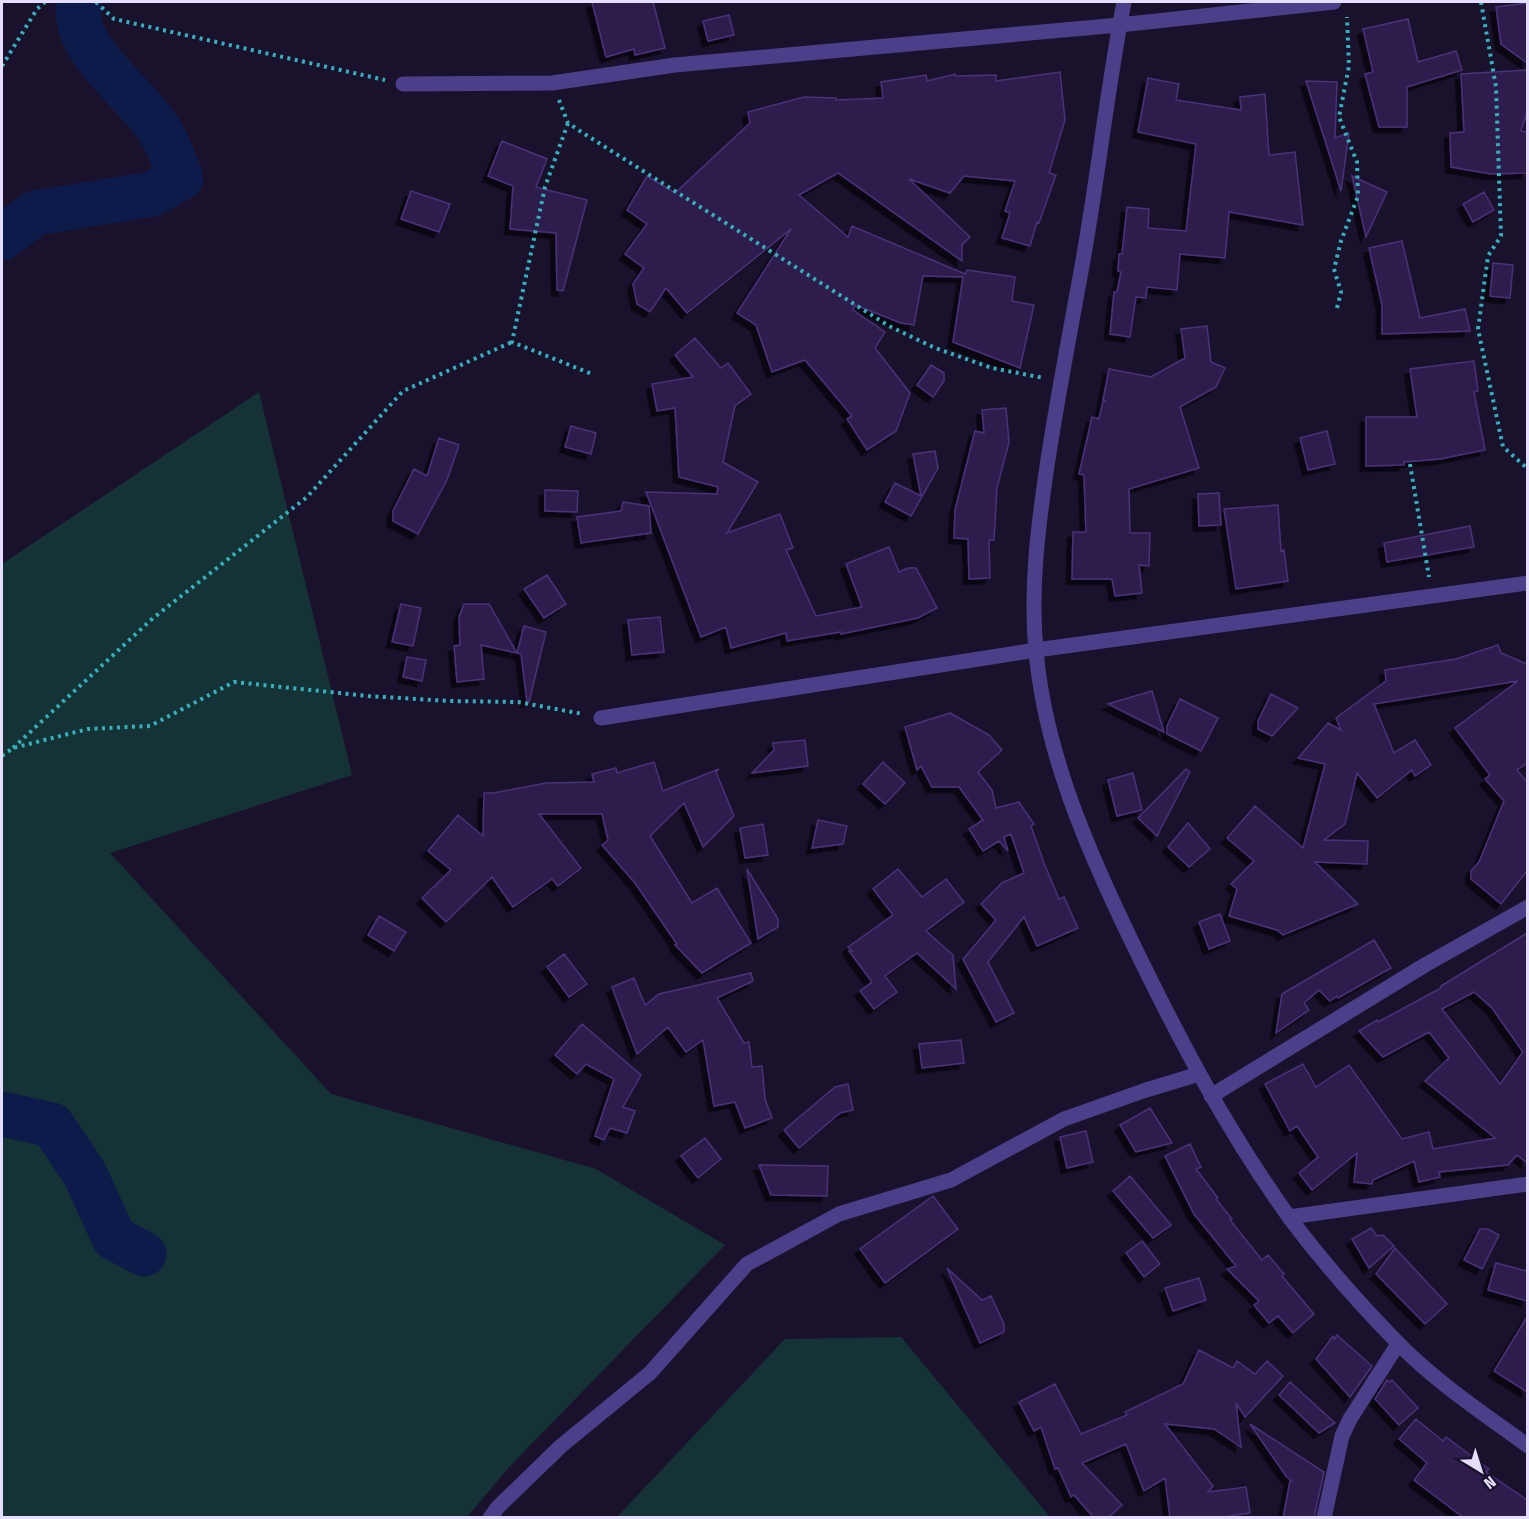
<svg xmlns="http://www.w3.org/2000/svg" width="1529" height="1519" font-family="'Fira Sans Condensed',sans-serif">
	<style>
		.green { fill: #153336 }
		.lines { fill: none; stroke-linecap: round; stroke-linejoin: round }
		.river { stroke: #0d1b4b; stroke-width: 45 }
		.building { fill: #2e1f4d; stroke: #493178; stroke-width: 1.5; fill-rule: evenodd; filter: url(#shadow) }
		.path { stroke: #34b2bc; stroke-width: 4; stroke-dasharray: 3 4.5; stroke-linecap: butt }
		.minor { stroke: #4c3f8a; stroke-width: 15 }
		.tertiary { stroke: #4c3f8a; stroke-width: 15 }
	</style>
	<defs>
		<filter id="shadow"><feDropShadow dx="-5.5" dy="5.5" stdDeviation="0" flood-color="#0009"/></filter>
	</defs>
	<rect width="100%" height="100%" fill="#1a122c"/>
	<path class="green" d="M 259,392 L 352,775 L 110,853 L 331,1094 L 596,1169 L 725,1245 L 511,1465 L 467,1517 L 2,1517 L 2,564 Z
		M 901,1337 L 1050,1517 L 617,1517 L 785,1339 Z"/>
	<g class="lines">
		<path class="river" d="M 2,238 L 35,213 L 152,194 L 181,178 C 174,162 169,145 160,131 C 137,93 70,50 79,2
			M 2,1114 L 52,1125 L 85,1174 L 114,1238 L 144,1254"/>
	</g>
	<path class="building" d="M 592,2 L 653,2 L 665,48 L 635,55 L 634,49 L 606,57 Z
		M 1527,3 L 1527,63 L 1501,44 L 1496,7 Z
		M 729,15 L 734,35 L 708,41 L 703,21 Z
		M 1408,19 L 1418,62 L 1456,51 L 1462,70 L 1407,87 L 1407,127 L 1379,127 L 1365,74 L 1373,72 L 1363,29 Z
		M 1527,70 L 1527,112 L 1521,131 L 1527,132 L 1527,173 L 1491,174 L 1451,167 L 1450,133 L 1464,132 L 1461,74 Z
		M 1060,72 L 1065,120 L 1049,173 L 1056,175 L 1039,223 L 1037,222 L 1030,246 L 1002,238 L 1010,213 L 1005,211 L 1015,181 L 964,176 L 950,193 L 909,179 L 970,237 L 962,245 L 962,261 L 838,173 L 799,195 L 848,237 L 852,226 L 965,274 L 967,270 L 1015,277 L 1012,301 L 1034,305 L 1020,368 L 953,342 L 963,277 L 923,276 L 914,325 L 901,323 L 855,305 L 853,310 L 885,332 L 875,348 L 910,393 L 896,431 L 867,450 L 847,419 L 852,416 L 805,360 L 772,372 L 756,325 L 737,313 L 791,229 L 687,313 L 666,288 L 650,312 L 637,304 L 633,284 L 644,268 L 625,254 L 647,224 L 627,210 L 647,176 L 675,193 L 750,123 L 748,112 L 804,97 L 836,98 L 836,100 L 883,98 L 881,82 L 926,75 L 927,81 L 955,74 L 956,76 L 996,75 L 996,81 Z
		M 1148,78 L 1179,84 L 1176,100 L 1241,110 L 1240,97 L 1265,94 L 1269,155 L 1295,152 L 1303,225 L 1229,212 L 1225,258 L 1180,254 L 1177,290 L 1147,287 L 1146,298 L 1136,297 L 1130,337 L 1110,334 L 1114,292 L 1117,292 L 1121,272 L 1118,271 L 1119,254 L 1122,254 L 1127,207 L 1149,209 L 1148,228 L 1186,231 L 1196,144 L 1138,132 Z
		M 1306,81 L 1337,82 L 1335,138 L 1349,133 L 1341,191 Z
		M 502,141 L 547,159 L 536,187 L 587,200 L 563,291 L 557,290 L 556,233 L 510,229 L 513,186 L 488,176 Z
		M 1352,176 L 1387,192 L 1366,237 Z
		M 411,191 L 450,204 L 439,232 L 401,219 Z
		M 1484,192 L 1494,210 L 1473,222 L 1463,204 Z
		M 1402,241 L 1420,318 L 1465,309 L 1470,331 L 1382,334 L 1382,305 L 1369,248 Z
		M 1493,263 L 1513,265 L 1510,298 L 1490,296 Z
		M 1207,326 L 1211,362 L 1225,368 L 1216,387 L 1180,407 L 1199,468 L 1129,489 L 1130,533 L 1150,533 L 1149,566 L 1139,565 L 1142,593 L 1115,596 L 1112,579 L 1072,579 L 1073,532 L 1086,532 L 1084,475 L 1079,474 L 1092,417 L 1099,419 L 1103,401 L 1106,401 L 1103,400 L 1109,369 L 1151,377 L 1185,358 L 1181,329 Z
		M 695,338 L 721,368 L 728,363 L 751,394 L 735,406 L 723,462 L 758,482 L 727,533 L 780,514 L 793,548 L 786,550 L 816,616 L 862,607 L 846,564 L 889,547 L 899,572 L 908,568 L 916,568 L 937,608 L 918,618 L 841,634 L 841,632 L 787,641 L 786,633 L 731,648 L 726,627 L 701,637 L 646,492 L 717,494 L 718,487 L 679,477 L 675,408 L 657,411 L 652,384 L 693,377 L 675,355 Z
		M 1474,361 L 1478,391 L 1474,392 L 1485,450 L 1440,459 L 1404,462 L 1404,465 L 1366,466 L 1366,417 L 1417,417 L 1410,369 Z
		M 931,365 L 944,373 L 944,381 L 933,397 L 917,385 Z
		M 1006,408 L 1009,442 L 997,488 L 994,540 L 989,540 L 990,578 L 969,579 L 968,539 L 954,538 L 955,510 L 975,431 L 984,433 L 982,410 Z
		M 571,426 L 596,433 L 591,454 L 565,447 Z
		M 1327,431 L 1335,464 L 1308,470 L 1300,438 Z
		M 439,438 L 459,445 L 447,480 L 418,534 L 393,521 L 393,511 L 414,469 L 427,476 Z
		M 935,451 L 938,468 L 911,516 L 885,502 L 895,483 L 921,496 L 913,454 Z
		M 545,490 L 578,491 L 577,512 L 545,511 Z
		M 1219,493 L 1221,525 L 1199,526 L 1198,494 Z
		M 623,502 L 649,506 L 651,533 L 581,543 L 577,517 L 621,511 Z
		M 1278,505 L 1281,551 L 1284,550 L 1288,581 L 1236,589 L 1224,509 Z
		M 1470,526 L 1474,547 L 1387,562 L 1384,543 Z
		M 547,575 L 566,604 L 544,618 L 524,589 Z
		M 401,604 L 421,608 L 413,646 L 392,642 Z
		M 464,604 L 489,604 L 517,653 L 481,645 L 484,679 L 457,682 L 454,646 L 460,645 L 459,617 Z
		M 660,617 L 664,652 L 632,655 L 628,620 Z
		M 524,626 L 546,632 L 529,702 L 527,702 L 521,654 L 517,653 Z
		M 1498,645 L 1501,653 L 1527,664 L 1527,763 L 1517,770 L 1527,782 L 1527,871 L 1501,904 L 1471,879 L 1471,871 L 1479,862 L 1504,801 L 1485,779 L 1490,775 L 1455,728 L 1518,681 L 1374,704 L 1394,753 L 1415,740 L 1431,765 L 1415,776 L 1412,770 L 1377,798 L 1357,773 L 1345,824 L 1324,840 L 1368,841 L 1367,864 L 1315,862 L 1358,904 L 1283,935 L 1277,930 L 1229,916 L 1237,889 L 1231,884 L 1254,861 L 1227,838 L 1255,806 L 1303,848 L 1325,764 L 1298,758 L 1328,723 L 1341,730 L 1336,718 L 1386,681 L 1385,670 L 1456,659 Z
		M 407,657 L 426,660 L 422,681 L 403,677 Z
		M 1152,691 L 1164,732 L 1108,704 Z
		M 1271,694 L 1298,708 L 1272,736 L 1258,729 L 1258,721 Z
		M 1180,699 L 1218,718 L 1201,751 L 1167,734 L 1167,726 Z
		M 950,713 L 989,735 L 1002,750 L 978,772 L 992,790 L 996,808 L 1019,802 L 1034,824 L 1031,826 L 1044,863 L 1059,899 L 1064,897 L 1078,928 L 1037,946 L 1024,917 L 988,962 L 1014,1013 L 996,1022 L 963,959 L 996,920 L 981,904 L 1002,883 L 1024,873 L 1011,834 L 1004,837 L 1008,851 L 999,841 L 983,851 L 969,829 L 983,820 L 959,787 L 932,787 L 921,766 L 917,770 L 905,727 Z
		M 805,740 L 808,766 L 752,773 L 774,750 L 773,743 Z
		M 654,762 L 663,791 L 719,769 L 716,772 L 734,816 L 703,847 L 684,803 L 650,836 L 692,903 L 717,888 L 751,943 L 702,973 L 675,945 L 677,944 L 635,883 L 602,845 L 608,840 L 602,814 L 539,814 L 581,868 L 558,886 L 552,879 L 513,907 L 492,877 L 446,922 L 422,898 L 451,870 L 428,851 L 458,815 L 483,836 L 484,793 L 493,793 L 546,783 L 594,782 L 592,774 L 616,768 L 617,773 Z
		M 883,762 L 905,783 L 885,804 L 863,784 Z
		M 1186,769 L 1190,772 L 1157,836 L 1138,818 Z
		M 1133,773 L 1142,810 L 1117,816 L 1108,780 Z
		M 818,820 L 847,826 L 843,844 L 812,848 Z
		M 1188,823 L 1210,849 L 1189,867 L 1168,847 Z
		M 763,824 L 768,855 L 745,858 L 740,828 Z
		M 747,869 L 778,919 L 778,927 L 758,939 Z
		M 898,869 L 922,897 L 946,879 L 964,902 L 926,931 L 953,955 L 956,989 L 917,953 L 885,976 L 897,992 L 874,1009 L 860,991 L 872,982 L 849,951 L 852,951 L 848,947 L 893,915 L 873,889 Z
		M 1220,914 L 1230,941 L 1209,949 L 1199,922 Z
		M 379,916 L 406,932 L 394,951 L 368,935 Z
		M 1527,933 L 1527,1163 L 1517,1155 L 1508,1165 L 1439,1172 L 1440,1177 L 1419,1182 L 1414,1161 L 1373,1180 L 1372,1184 L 1354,1182 L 1357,1153 L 1312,1190 L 1299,1173 L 1318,1157 L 1297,1126 L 1290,1131 L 1265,1084 L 1303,1064 L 1316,1087 L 1349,1065 L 1402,1139 L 1429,1132 L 1433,1149 L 1495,1138 L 1425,1081 L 1449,1058 L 1429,1032 L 1383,1057 L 1359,1031 L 1377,1020 L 1378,1022 L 1441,988 L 1441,986 ZM 1474,992 L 1492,1008 L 1523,1052 L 1500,1084 L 1442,1009 Z
		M 1374,940 L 1391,968 L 1338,998 L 1337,996 L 1330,1001 L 1319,990 L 1304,1003 L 1309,1010 L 1276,1033 L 1282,994 Z
		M 564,954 L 587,984 L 569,997 L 547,967 Z
		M 751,973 L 753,981 L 717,998 L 744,1043 L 749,1042 L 752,1067 L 762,1066 L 765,1099 L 772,1118 L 745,1128 L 735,1102 L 714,1106 L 703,1040 L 686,1052 L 668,1027 L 637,1054 L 612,987 L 634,978 L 645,1005 L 659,994 Z
		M 582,1024 L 641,1075 L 623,1107 L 635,1111 L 627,1133 L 610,1128 L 604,1140 L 595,1136 L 614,1079 L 586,1064 L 577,1074 L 555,1055 Z
		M 961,1040 L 964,1063 L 922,1068 L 919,1044 Z
		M 848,1084 L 853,1110 L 840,1113 L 799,1148 L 784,1130 L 835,1087 Z
		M 1150,1108 L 1172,1143 L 1136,1152 L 1120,1125 Z
		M 1086,1131 L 1093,1162 L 1067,1168 L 1060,1137 Z
		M 705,1138 L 721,1159 L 698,1178 L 681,1156 Z
		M 1190,1144 L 1201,1167 L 1196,1169 L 1218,1198 L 1216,1199 L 1232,1219 L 1230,1220 L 1262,1260 L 1268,1255 L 1284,1274 L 1282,1276 L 1314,1314 L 1293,1333 L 1278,1316 L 1269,1323 L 1254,1305 L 1259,1301 L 1227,1269 L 1236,1266 L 1194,1214 L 1165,1156 Z
		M 759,1165 L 828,1166 L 827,1196 L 771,1195 Z
		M 1130,1176 L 1171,1225 L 1153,1238 L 1113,1191 Z
		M 933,1196 L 958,1229 L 885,1283 L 860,1249 Z
		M 1371,1228 L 1377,1236 L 1383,1235 L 1394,1246 L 1369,1268 L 1352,1239 Z
		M 1480,1229 L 1488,1229 L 1499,1235 L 1482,1269 L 1464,1260 Z
		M 1142,1241 L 1160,1264 L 1144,1277 L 1126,1253 Z
		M 1395,1248 L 1447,1304 L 1425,1324 L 1376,1274 Z
		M 1496,1263 L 1527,1271 L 1527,1301 L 1488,1290 Z
		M 947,1268 L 982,1300 L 991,1296 L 1004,1324 L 1004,1332 L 980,1343 Z
		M 1199,1278 L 1206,1300 L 1173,1311 L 1165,1288 Z
		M 1527,1317 L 1527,1392 L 1494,1371 Z
		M 1337,1335 L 1372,1366 L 1350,1397 L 1316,1359 L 1333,1336 L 1335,1339 Z
		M 1199,1350 L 1233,1368 L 1237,1361 L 1255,1374 L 1267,1361 L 1283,1376 L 1245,1417 L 1236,1403 L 1241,1447 L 1214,1429 L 1165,1424 L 1213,1486 L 1208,1492 L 1246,1487 L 1250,1513 L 1216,1518 L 1170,1518 L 1165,1478 L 1144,1491 L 1126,1444 L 1082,1463 L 1122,1505 L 1108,1518 L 1094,1518 L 1074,1495 L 1071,1497 L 1058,1468 L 1055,1469 L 1041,1427 L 1034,1431 L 1019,1402 L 1055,1384 L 1081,1434 L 1127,1415 L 1125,1412 L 1183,1384 Z
		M 1387,1380 L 1390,1382 L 1392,1380 L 1418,1408 L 1399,1425 L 1375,1399 Z
		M 1290,1382 L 1335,1423 L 1319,1433 L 1279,1395 Z
		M 1416,1419 L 1443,1441 L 1446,1437 L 1489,1469 L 1486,1472 L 1527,1500 L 1527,1518 L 1464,1518 L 1414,1480 L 1427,1463 L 1399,1439 Z
		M 1250,1424 L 1324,1472 L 1314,1518 L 1283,1518 L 1290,1481 L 1292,1481 L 1286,1476 Z"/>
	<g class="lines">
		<path class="path" d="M 96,2 L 114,19 L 385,80
			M 1481,2 L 1496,87 L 1501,236 L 1488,256 L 1478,329 L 1503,447 L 1528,469
			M 2,66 L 37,9 L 45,2
			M 559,100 L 568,123 L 583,133 L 889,326 L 935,348 L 992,368 L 1044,378
			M 568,123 L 545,187 L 512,342 L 592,374
			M 1337,308 L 1341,292 L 1334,269 L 1341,241 L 1358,196 L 1357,162 L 1339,117 L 1349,66 L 1347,17
			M 1410,464 L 1429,577
			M 13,748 L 152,619 L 307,497 L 403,391 L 512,342
			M 2,756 L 13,748 L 88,729 L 150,726 L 234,682 L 368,696 L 449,701 L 518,702 L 583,714"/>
		<path class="minor" d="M 403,84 L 552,83 L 675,65 L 1119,25 L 1334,2
			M 601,718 L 1036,650 L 1528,583
			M 1211,1096 L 1425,965 L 1528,907
			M 1289,1217 L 1528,1184
			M 490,1518 L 498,1507 L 561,1446 L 650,1373 L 747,1264 L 839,1214 L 951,1180 L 1064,1119 L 1146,1090 L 1199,1074
			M 1324,1518 L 1342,1436 L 1350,1419 L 1398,1344"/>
		<path class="tertiary" d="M 1124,2 C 1107,89 1098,178 1082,266 C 1070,333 1057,399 1047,466 C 1038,527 1030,589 1036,651 C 1045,753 1088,851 1132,942 C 1178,1037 1227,1131 1289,1217 C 1321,1260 1357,1301 1395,1340 C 1433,1380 1483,1413 1528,1446"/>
	</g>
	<rect width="1529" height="1519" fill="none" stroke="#e6defe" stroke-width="6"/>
	<g transform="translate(1481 1471) rotate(142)" stroke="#1a122c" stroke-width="4.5" paint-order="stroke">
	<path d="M0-4.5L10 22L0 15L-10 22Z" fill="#e6defe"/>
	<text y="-9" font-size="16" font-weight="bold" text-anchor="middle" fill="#e6defe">N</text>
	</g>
</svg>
